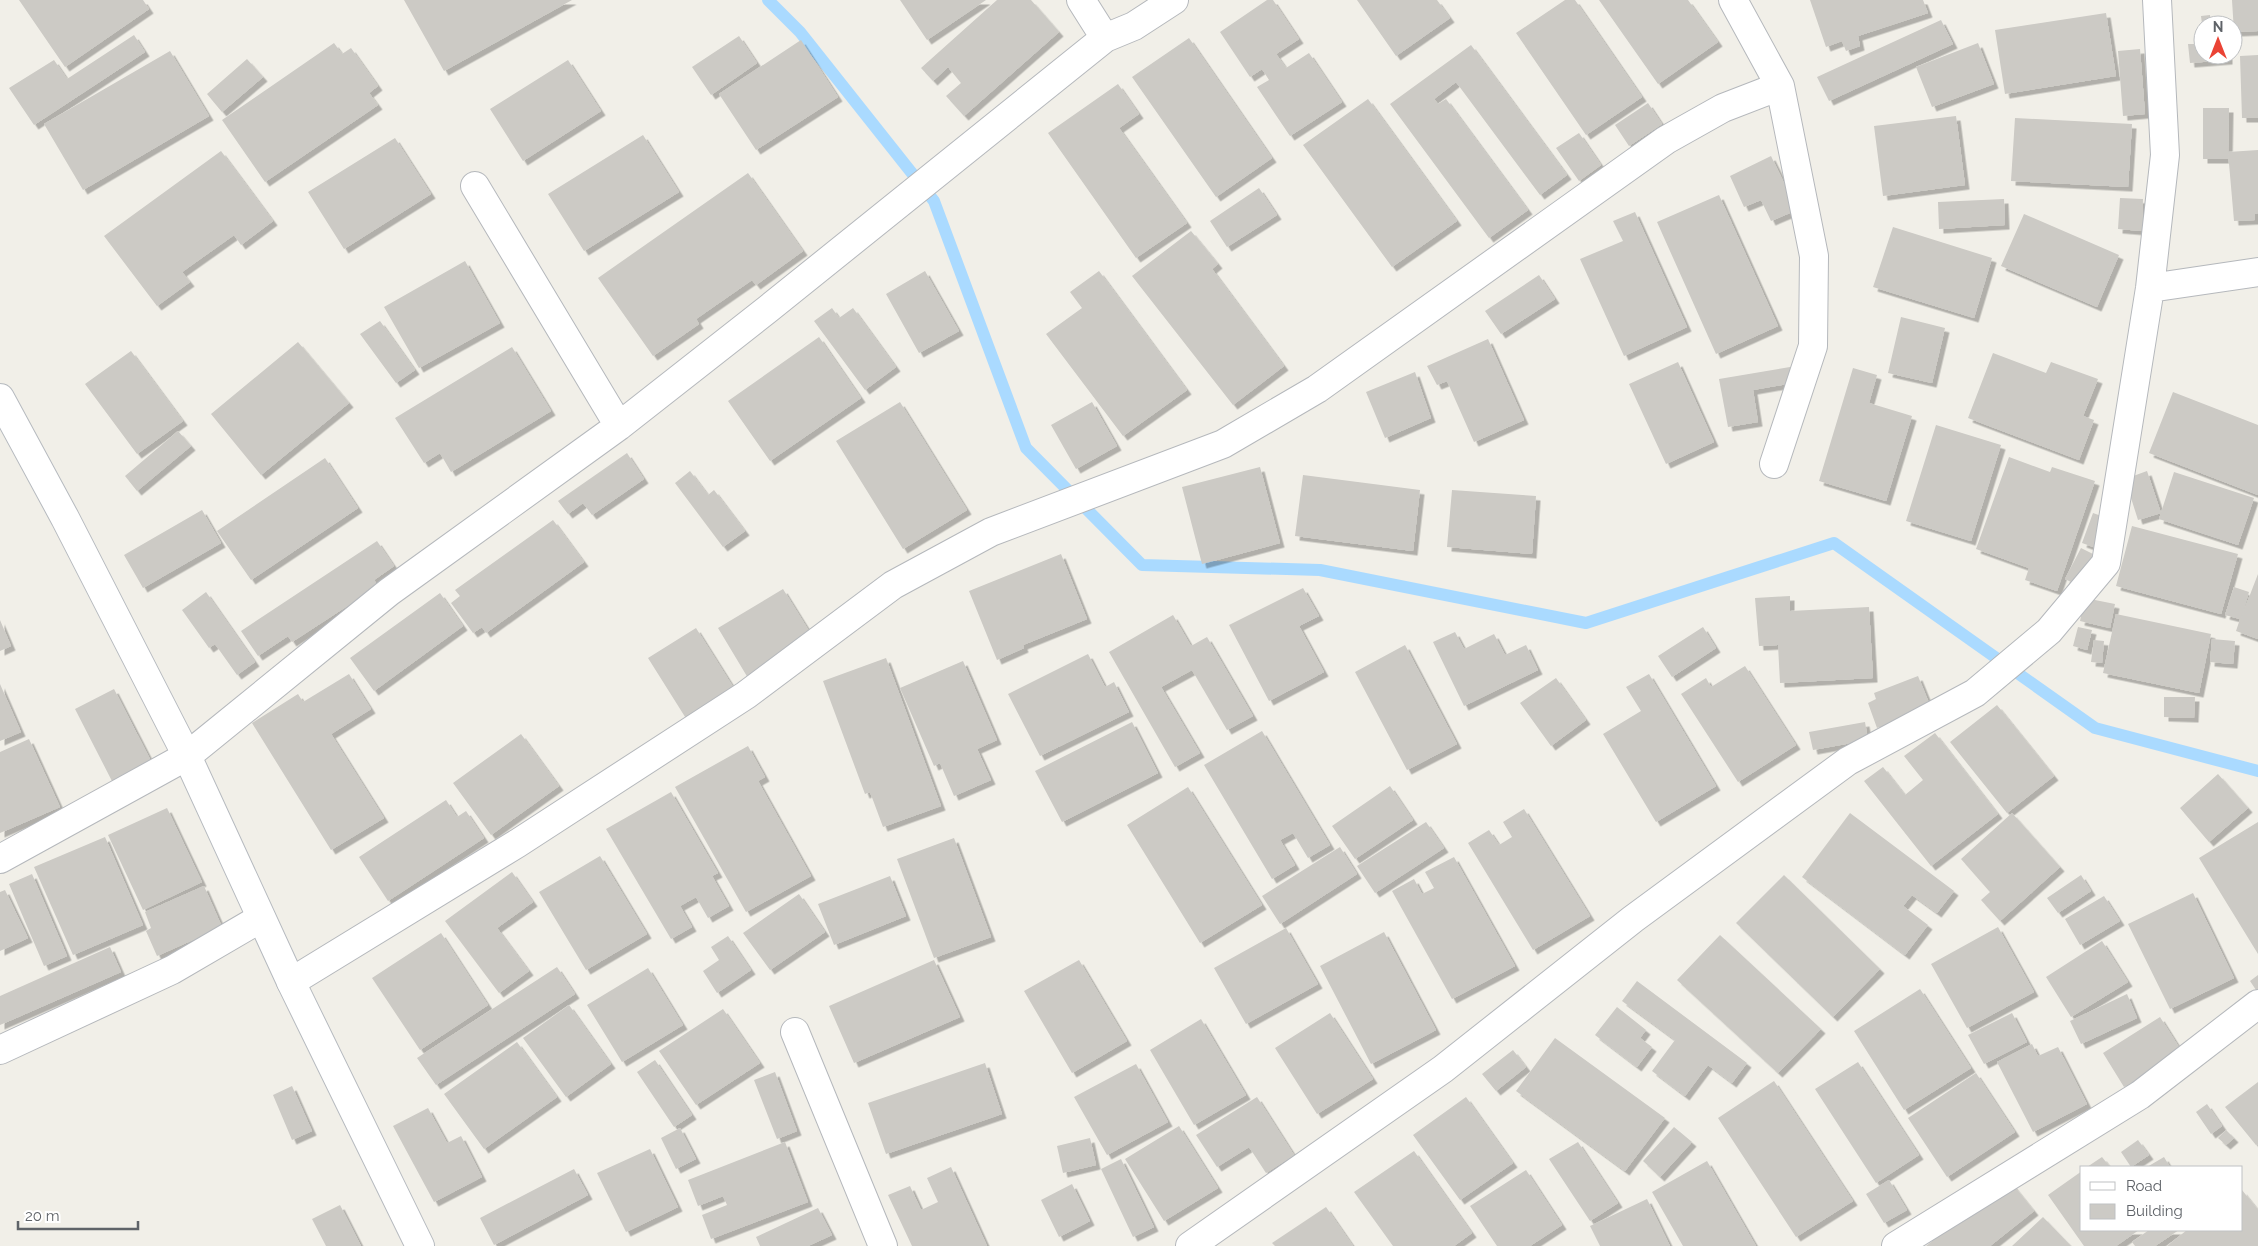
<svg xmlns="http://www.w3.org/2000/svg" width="2258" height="1246" font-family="Raleway,sans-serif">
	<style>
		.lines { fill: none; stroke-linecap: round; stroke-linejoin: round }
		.stream { stroke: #aadaff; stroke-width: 12 }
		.building { fill: #cccac5; filter: url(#shadow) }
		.minor-casing { stroke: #b5b8bc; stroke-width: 30 }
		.secondary-casing { stroke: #b6babf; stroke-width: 30 }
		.minor { stroke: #fff; stroke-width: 28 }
		.secondary { stroke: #fff; stroke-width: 28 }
	</style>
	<defs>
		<filter id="shadow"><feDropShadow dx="4.5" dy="4.5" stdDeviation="0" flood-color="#0004"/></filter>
	</defs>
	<rect width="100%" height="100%" fill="#f1efe8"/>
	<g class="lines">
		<path class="stream" d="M 768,0 L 800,32 L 934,201 L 1026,448 L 1142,565 L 1320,570 L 1586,623 L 1834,543 L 2095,728 L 2258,771"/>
	</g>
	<path class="building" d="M 19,0 L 143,0 L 149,9 L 65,67 Z
		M 404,0 L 572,0 L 444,71 Z
		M 900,0 L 986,0 L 927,40 Z
		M 997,0 L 1031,0 L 1059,32 L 964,116 L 946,96 L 961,83 L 948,67 L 933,81 L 921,68 Z
		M 1267,0 L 1273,0 L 1299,39 L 1276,54 L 1286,68 L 1309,53 L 1342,102 L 1290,136 L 1257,87 L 1269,80 L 1262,69 L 1250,77 L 1220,32 Z
		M 1357,0 L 1437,0 L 1450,18 L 1396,56 Z
		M 1565,0 L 1575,0 L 1642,97 L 1586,135 L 1516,33 Z
		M 1599,0 L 1688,0 L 1718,42 L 1658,84 Z
		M 1810,0 L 1923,0 L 1928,13 L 1858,36 L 1860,46 L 1846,51 L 1842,41 L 1826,47 Z
		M 2232,0 L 2258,0 L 2258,31 L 2234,32 Z
		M 2106,13 L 2116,76 L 2005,94 L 1995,30 Z
		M 2210,15 L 2211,25 L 2203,25 L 2203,55 L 2228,55 L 2228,60 L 2190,63 L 2188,44 L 2195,44 L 2195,38 L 2199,38 L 2199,24 L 2202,24 L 2201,16 Z
		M 1941,20 L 1953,44 L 1829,101 L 1817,77 Z
		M 134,35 L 145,52 L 34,125 L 9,88 L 54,60 L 67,79 Z
		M 739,36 L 757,63 L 711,95 L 692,67 Z
		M 1189,38 L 1272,158 L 1216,197 L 1132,77 Z
		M 801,40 L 838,97 L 756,150 L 719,94 Z
		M 334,43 L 342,54 L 351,48 L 378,86 L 369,93 L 378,105 L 265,182 L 222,120 Z
		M 1978,43 L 1994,84 L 1932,107 L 1916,67 Z
		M 1471,45 L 1567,175 L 1540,195 L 1456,82 L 1434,99 L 1438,104 L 1446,99 L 1528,210 L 1489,238 L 1390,104 Z
		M 2140,49 L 2145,114 L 2123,116 L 2118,51 Z
		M 170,51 L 209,116 L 83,190 L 44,124 Z
		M 2258,55 L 2258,118 L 2242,118 L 2240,56 Z
		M 247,59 L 263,77 L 222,112 L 207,94 Z
		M 568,60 L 601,111 L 523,161 L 490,109 Z
		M 1118,84 L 1139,114 L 1119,128 L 1187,223 L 1136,258 L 1048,133 Z
		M 1368,99 L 1457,221 L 1392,267 L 1303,145 Z
		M 1648,103 L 1662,124 L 1629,146 L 1615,125 Z
		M 2203,108 L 2229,108 L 2228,159 L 2203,159 Z
		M 1956,116 L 1965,185 L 1883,196 L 1874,126 Z
		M 2015,118 L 2132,124 L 2128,187 L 2011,181 Z
		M 1579,133 L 1601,165 L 1579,181 L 1556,148 Z
		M 643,135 L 679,192 L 584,251 L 548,194 Z
		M 395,138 L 431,194 L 344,249 L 308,192 Z
		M 2258,150 L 2258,213 L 2255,214 L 2255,220 L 2234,221 L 2228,152 Z
		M 221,151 L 273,221 L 241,245 L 234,235 L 182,272 L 190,282 L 157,306 L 104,236 Z
		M 1771,156 L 1797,210 L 1771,221 L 1761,200 L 1744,207 L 1730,176 Z
		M 748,173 L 803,251 L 756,285 L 752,280 L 696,319 L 699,324 L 653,356 L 598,278 Z
		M 1259,188 L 1277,215 L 1227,247 L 1210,221 Z
		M 1719,195 L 1778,326 L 1716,354 L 1657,222 Z
		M 2120,198 L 2143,199 L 2142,231 L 2118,229 Z
		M 2004,199 L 2005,225 L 1939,229 L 1938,202 Z
		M 1635,212 L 1687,327 L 1624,356 L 1580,259 L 1623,241 L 1613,221 Z
		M 2024,214 L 2119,255 L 2097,307 L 2001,266 Z
		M 1893,227 L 1992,258 L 1974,318 L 1873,287 Z
		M 1191,231 L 1218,264 L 1212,269 L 1284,366 L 1233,405 L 1132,276 Z
		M 465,261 L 500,323 L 419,368 L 384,307 Z
		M 925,271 L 959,331 L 919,353 L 886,294 Z
		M 1099,271 L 1187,390 L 1123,436 L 1046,334 L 1082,308 L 1070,292 Z
		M 1539,275 L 1555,299 L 1501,334 L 1485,311 Z
		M 832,308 L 839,318 L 853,308 L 896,367 L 865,390 L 814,321 Z
		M 1901,317 L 1945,328 L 1932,383 L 1888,373 Z
		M 380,321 L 415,370 L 396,383 L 360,334 Z
		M 819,337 L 861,398 L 770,461 L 728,401 Z
		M 1488,339 L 1524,420 L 1474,442 L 1447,381 L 1437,385 L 1427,366 Z
		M 298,342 L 349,403 L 261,475 L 211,414 Z
		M 512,347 L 551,411 L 451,472 L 440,453 L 424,463 L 395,418 Z
		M 131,351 L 183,421 L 137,454 L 85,384 Z
		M 1993,353 L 2046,373 L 2051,362 L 2098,379 L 2083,416 L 2094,420 L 2079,460 L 1968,418 Z
		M 1678,362 L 1714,442 L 1666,464 L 1629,384 Z
		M 1790,367 L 1793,383 L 1753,390 L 1758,422 L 1728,427 L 1719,379 Z
		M 1853,368 L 1877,375 L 1869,403 L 1912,416 L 1886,501 L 1819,481 Z
		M 1415,372 L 1431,418 L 1385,438 L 1366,392 Z
		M 2173,392 L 2258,425 L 2258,495 L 2149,453 Z
		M 900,402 L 967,510 L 903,549 L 836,441 Z
		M 1092,402 L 1117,446 L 1076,469 L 1051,425 Z
		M 1936,425 L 2001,445 L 1971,541 L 1906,521 Z
		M 178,431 L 191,446 L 137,491 L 125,476 Z
		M 627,453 L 644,479 L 592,515 L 583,503 L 568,514 L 558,501 Z
		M 2009,457 L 2050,472 L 2052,467 L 2095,481 L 2057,591 L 2025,580 L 2029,568 L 1976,549 Z
		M 325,458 L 358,508 L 251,580 L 217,531 Z
		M 1260,467 L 1280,543 L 1202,564 L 1182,487 Z
		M 690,471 L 708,495 L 714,490 L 745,531 L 723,547 L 675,483 Z
		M 2147,471 L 2161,513 L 2138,520 L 2125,479 Z
		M 2174,472 L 2254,498 L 2238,545 L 2159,519 Z
		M 1303,475 L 1420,490 L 1413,551 L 1295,536 Z
		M 1452,490 L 1536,496 L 1532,554 L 1447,547 Z
		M 202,510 L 221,543 L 143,588 L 124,555 Z
		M 2093,513 L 2110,519 L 2099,549 L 2082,543 Z
		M 553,520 L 584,562 L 486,633 L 482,627 L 473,633 L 451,603 L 460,596 L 455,590 Z
		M 2132,526 L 2238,554 L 2221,614 L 2116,586 Z
		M 377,541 L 394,566 L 374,580 L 378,586 L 292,642 L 288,636 L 258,656 L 241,631 Z
		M 2081,548 L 2099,557 L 2083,588 L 2065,579 Z
		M 1061,554 L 1087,619 L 1023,645 L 1024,648 L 997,660 L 969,591 Z
		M 2258,574 L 2258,639 L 2236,631 L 2240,619 L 2225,615 L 2234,587 L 2249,592 L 2241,618 Z
		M 1303,588 L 1319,616 L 1299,626 L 1324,672 L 1269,701 L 1229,625 Z
		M 783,589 L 814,639 L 748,678 L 718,628 Z
		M 206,592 L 255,662 L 237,675 L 215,644 L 209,648 L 182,610 Z
		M 440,593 L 463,626 L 374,691 L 350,658 Z
		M 1790,596 L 1790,611 L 1869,607 L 1873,678 L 1780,683 L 1778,645 L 1759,646 L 1755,598 Z
		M 2085,598 L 2115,604 L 2110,628 L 2080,621 Z
		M 2116,614 L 2211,634 L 2199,693 L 2103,673 Z
		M 1173,615 L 1191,646 L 1207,637 L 1253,716 L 1227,730 L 1192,670 L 1161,687 L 1200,753 L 1175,767 L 1109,652 Z
		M 0,620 L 11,646 L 0,651 Z
		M 1703,627 L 1716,648 L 1672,677 L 1658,656 Z
		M 2078,627 L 2092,630 L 2087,650 L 2073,646 Z
		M 696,628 L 735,690 L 687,720 L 648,658 Z
		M 1455,632 L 1464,649 L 1494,634 L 1505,655 L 1526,645 L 1538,670 L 1464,706 L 1433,642 Z
		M 2212,639 L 2235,641 L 2233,664 L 2210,662 Z
		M 2094,640 L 2104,641 L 2102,663 L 2091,662 Z
		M 1405,645 L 1457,744 L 1407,770 L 1355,672 Z
		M 1088,654 L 1105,687 L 1114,682 L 1129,712 L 1040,756 L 1008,694 Z
		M 886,658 L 941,806 L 883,827 L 870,792 L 865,794 L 823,681 Z
		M 963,661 L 997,740 L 977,749 L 991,780 L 954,796 L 940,763 L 934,766 L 900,688 Z
		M 1745,666 L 1796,745 L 1738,782 L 1681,694 L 1706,678 L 1711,687 Z
		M 349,674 L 371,709 L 331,734 L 384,818 L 331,850 L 252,723 L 298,694 L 303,702 Z
		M 1649,674 L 1716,786 L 1656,822 L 1603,734 L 1641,711 L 1626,687 Z
		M 1918,676 L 1931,708 L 1877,728 L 1868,703 L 1876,699 L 1874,693 Z
		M 1556,678 L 1586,720 L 1551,746 L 1520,703 Z
		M 0,684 L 21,732 L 0,741 Z
		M 114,689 L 153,765 L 114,785 L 75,709 Z
		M 2164,697 L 2195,697 L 2194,718 L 2164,717 Z
		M 1997,705 L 2054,776 L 2007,813 L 1950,742 Z
		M 1132,722 L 1158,773 L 1062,822 L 1035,771 Z
		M 1865,722 L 1868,740 L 1813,750 L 1809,732 Z
		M 1262,731 L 1330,845 L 1308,858 L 1293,833 L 1280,840 L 1295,865 L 1272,879 L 1204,765 Z
		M 1935,733 L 1998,814 L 1931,866 L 1864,781 L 1883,767 L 1905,795 L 1923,780 L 1904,756 Z
		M 521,734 L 559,786 L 491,835 L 453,783 Z
		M 29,739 L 60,807 L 0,833 L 0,752 Z
		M 748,746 L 765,777 L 758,781 L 811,876 L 746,912 L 675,787 Z
		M 2218,774 L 2248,808 L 2209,842 L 2180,808 Z
		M 1390,786 L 1413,820 L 1355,859 L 1332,826 Z
		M 1188,787 L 1262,905 L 1200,943 L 1127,825 Z
		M 671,792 L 718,873 L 712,876 L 729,906 L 708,918 L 696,897 L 680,906 L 692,927 L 671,939 L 606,829 Z
		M 446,800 L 457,817 L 466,811 L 484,838 L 388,901 L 359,857 Z
		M 167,808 L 202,882 L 143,910 L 108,835 Z
		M 1524,809 L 1590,916 L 1533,950 L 1468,843 L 1489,830 L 1499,845 L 1512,837 L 1503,822 Z
		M 1850,813 L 1954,891 L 1937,913 L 1912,895 L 1903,906 L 1928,925 L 1905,955 L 1802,877 Z
		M 2012,813 L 2060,867 L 2000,921 L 1981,900 L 1990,892 L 1961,859 Z
		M 1426,822 L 1444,848 L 1375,893 L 1357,866 Z
		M 2258,822 L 2258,954 L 2199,858 Z
		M 105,837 L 143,925 L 73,955 L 34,867 Z
		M 954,838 L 991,937 L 934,958 L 897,859 Z
		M 1340,847 L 1357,874 L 1280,924 L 1262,896 Z
		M 600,856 L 647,934 L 586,970 L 539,892 Z
		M 1454,857 L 1515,966 L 1452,999 L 1392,891 L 1414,879 L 1422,894 L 1434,888 L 1425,872 Z
		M 512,872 L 533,902 L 497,928 L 529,971 L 499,993 L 445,921 Z
		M 32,874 L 67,956 L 44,966 L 9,884 Z
		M 1784,875 L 1880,969 L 1833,1017 L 1736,923 Z
		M 2081,875 L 2091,891 L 2058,913 L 2047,898 Z
		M 890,876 L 906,916 L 834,945 L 818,904 Z
		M 204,886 L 222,927 L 157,956 L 146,931 L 151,928 L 145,912 Z
		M 5,890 L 28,938 L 0,951 L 0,892 Z
		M 2193,893 L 2234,978 L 2170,1009 L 2128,924 Z
		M 799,894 L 825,932 L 770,970 L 743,933 Z
		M 2104,896 L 2120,921 L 2080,945 L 2065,919 Z
		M 1998,927 L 2034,992 L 1967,1028 L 1931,964 Z
		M 1286,928 L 1318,984 L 1246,1024 L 1214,968 Z
		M 1384,932 L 1436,1030 L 1371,1064 L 1320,966 Z
		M 441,933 L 488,1005 L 420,1050 L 372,978 Z
		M 1720,935 L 1821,1029 L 1778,1073 L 1677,980 Z
		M 728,936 L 751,970 L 717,993 L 703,971 L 719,960 L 711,947 Z
		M 2102,941 L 2128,982 L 2071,1017 L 2046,977 Z
		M 110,947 L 121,972 L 0,1025 L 0,996 Z
		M 934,960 L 960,1017 L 854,1063 L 829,1006 Z
		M 1079,960 L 1127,1041 L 1072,1073 L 1024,991 Z
		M 557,967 L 575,994 L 436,1085 L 417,1058 Z
		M 648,968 L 683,1025 L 622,1062 L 587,1005 Z
		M 2258,975 L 2258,993 L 2250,981 Z
		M 1637,981 L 1747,1063 L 1732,1083 L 1708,1065 L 1685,1096 L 1652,1071 L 1675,1040 L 1622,1001 Z
		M 1920,989 L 1971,1068 L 1904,1110 L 1854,1031 Z
		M 2127,994 L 2137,1018 L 2081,1044 L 2070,1021 Z
		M 569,1005 L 611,1064 L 566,1097 L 523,1038 Z
		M 1617,1007 L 1646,1030 L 1640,1038 L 1652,1047 L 1637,1067 L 1595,1035 Z
		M 723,1009 L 760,1063 L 696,1105 L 659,1051 Z
		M 1330,1013 L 1373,1079 L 1317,1114 L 1275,1048 Z
		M 2012,1013 L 2027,1042 L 1984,1064 L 1968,1035 Z
		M 2160,1017 L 2182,1052 L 2124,1087 L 2103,1053 Z
		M 1201,1019 L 1246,1095 L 1194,1125 L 1150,1050 Z
		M 1555,1038 L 1665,1118 L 1625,1171 L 1516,1091 Z
		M 517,1042 L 557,1097 L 484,1149 L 444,1094 Z
		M 2032,1044 L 2038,1056 L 2058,1047 L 2087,1104 L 2033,1132 L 1997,1062 Z
		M 1513,1050 L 1526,1067 L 1496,1091 L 1482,1074 Z
		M 655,1060 L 692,1115 L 674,1127 L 637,1072 Z
		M 1858,1062 L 1919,1155 L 1876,1183 L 1815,1089 Z
		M 985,1063 L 1002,1114 L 886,1154 L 868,1103 Z
		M 1136,1064 L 1168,1122 L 1107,1155 L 1074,1097 Z
		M 775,1072 L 797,1131 L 777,1139 L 754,1080 Z
		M 1976,1073 L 2015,1132 L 1947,1177 L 1908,1118 Z
		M 1774,1081 L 1853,1201 L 1796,1237 L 1718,1118 Z
		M 2258,1082 L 2258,1144 L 2256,1145 L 2225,1107 Z
		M 292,1086 L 312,1131 L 292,1140 L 273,1095 Z
		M 1257,1097 L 1294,1155 L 1266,1173 L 1249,1147 L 1217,1167 L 1196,1135 Z
		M 1466,1097 L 1513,1163 L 1460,1200 L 1413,1135 Z
		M 2207,1104 L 2222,1126 L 2211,1134 L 2196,1112 Z
		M 428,1108 L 447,1143 L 461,1136 L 482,1177 L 434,1202 L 393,1126 Z
		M 1179,1126 L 1218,1188 L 1164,1221 L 1125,1159 Z
		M 1674,1127 L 1692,1142 L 1660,1177 L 1643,1161 Z
		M 680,1128 L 696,1159 L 676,1169 L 661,1138 Z
		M 2226,1130 L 2234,1138 L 2226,1145 L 2218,1138 Z
		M 1090,1138 L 1096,1165 L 1063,1173 L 1057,1146 Z
		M 2138,1140 L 2149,1155 L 2131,1167 L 2121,1152 Z
		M 785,1142 L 808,1202 L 711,1239 L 702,1215 L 727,1205 L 723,1196 L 698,1206 L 688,1180 Z
		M 1578,1142 L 1618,1203 L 1590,1221 L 1549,1159 Z
		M 650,1149 L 678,1207 L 626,1232 L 597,1173 Z
		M 1414,1151 L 1472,1233 L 1454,1246 L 1393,1246 L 1354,1192 Z
		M 2102,1157 L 2110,1167 L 2087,1167 Z
		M 2164,1157 L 2170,1167 L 2147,1167 Z
		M 1121,1159 L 1154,1227 L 1133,1237 L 1101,1169 Z
		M 1707,1161 L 1756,1246 L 1683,1246 L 1652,1192 Z
		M 951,1167 L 987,1246 L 912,1246 L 888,1195 L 910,1186 L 921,1210 L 938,1202 L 927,1178 Z
		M 574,1169 L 588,1195 L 494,1245 L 480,1218 Z
		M 1526,1170 L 1562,1225 L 1530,1246 L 1497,1246 L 1470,1206 Z
		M 2082,1171 L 2082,1230 L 2139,1230 L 2116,1246 L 2084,1246 L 2048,1195 Z
		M 1889,1180 L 1907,1210 L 1884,1223 L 1866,1194 Z
		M 2009,1180 L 2034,1211 L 1990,1246 L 1926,1246 Z
		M 1072,1184 L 1090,1221 L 1059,1237 L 1041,1200 Z
		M 2242,1190 L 2258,1210 L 2258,1246 L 2167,1246 L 2187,1230 L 2242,1230 Z
		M 1647,1199 L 1670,1246 L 1600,1246 L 1590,1226 Z
		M 340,1205 L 361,1246 L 326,1246 L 312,1219 Z
		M 1326,1207 L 1353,1246 L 1275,1246 L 1272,1243 Z
		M 818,1208 L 832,1235 L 808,1246 L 760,1246 L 756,1237 Z
		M 2043,1217 L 2071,1246 L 2012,1246 Z
		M 2149,1230 L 2179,1230 L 2155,1246 L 2135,1246 L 2132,1242 Z"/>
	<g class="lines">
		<defs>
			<path id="minor" d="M 1081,0 L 1105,38
				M 1733,0 L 1780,86 L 1814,256 L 1813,346 L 1774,464
				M 475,186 L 619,426
				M 2150,288 L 2258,272
				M 0,859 L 187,756 L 389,592 L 619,426 L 768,309 L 1105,38 L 1134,26 L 1174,0
				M 291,982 L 518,843 L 746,695 L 893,585 L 991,532 L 1223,444 L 1317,389 L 1666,140 L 1723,108 L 1780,86
				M 795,1032 L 883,1246
				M 0,1050 L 172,970 L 261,918
				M 1190,1246 L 1443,1069 L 1633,919 L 1848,761 L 1975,693 L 2049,631 L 2106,563 L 2150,288 L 2165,155 L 2157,0
				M 1896,1246 L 2140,1095 L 2258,1004"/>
			<path id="secondary" d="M 0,398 L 65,518 L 187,756 L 291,982 L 420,1246"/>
		</defs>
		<use href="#minor" class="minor-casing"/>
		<use href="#secondary" class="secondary-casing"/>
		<use href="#minor" class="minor"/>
		<use href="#secondary" class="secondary"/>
	</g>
	<rect x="2080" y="1166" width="162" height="65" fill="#ffffff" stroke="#bfc1c3"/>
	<rect x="2090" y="1182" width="25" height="8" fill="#ffffff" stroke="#bfc1c3"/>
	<text x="2126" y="1191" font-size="15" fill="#5f6368">Road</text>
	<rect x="2090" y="1204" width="25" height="15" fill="#cccac5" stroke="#bfc1c3"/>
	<text x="2126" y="1216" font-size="15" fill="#5f6368">Building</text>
	<g transform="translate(2218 40)"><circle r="24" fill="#ffffff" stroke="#bfc1c3"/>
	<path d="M0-4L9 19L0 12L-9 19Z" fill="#ea4335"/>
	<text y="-8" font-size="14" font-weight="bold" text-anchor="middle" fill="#5f6368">N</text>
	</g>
	<path d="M18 1221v8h120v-8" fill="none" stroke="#5f6368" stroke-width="2.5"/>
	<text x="25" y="1221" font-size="15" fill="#5f6368" stroke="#ffffff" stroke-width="4" paint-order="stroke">20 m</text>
</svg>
